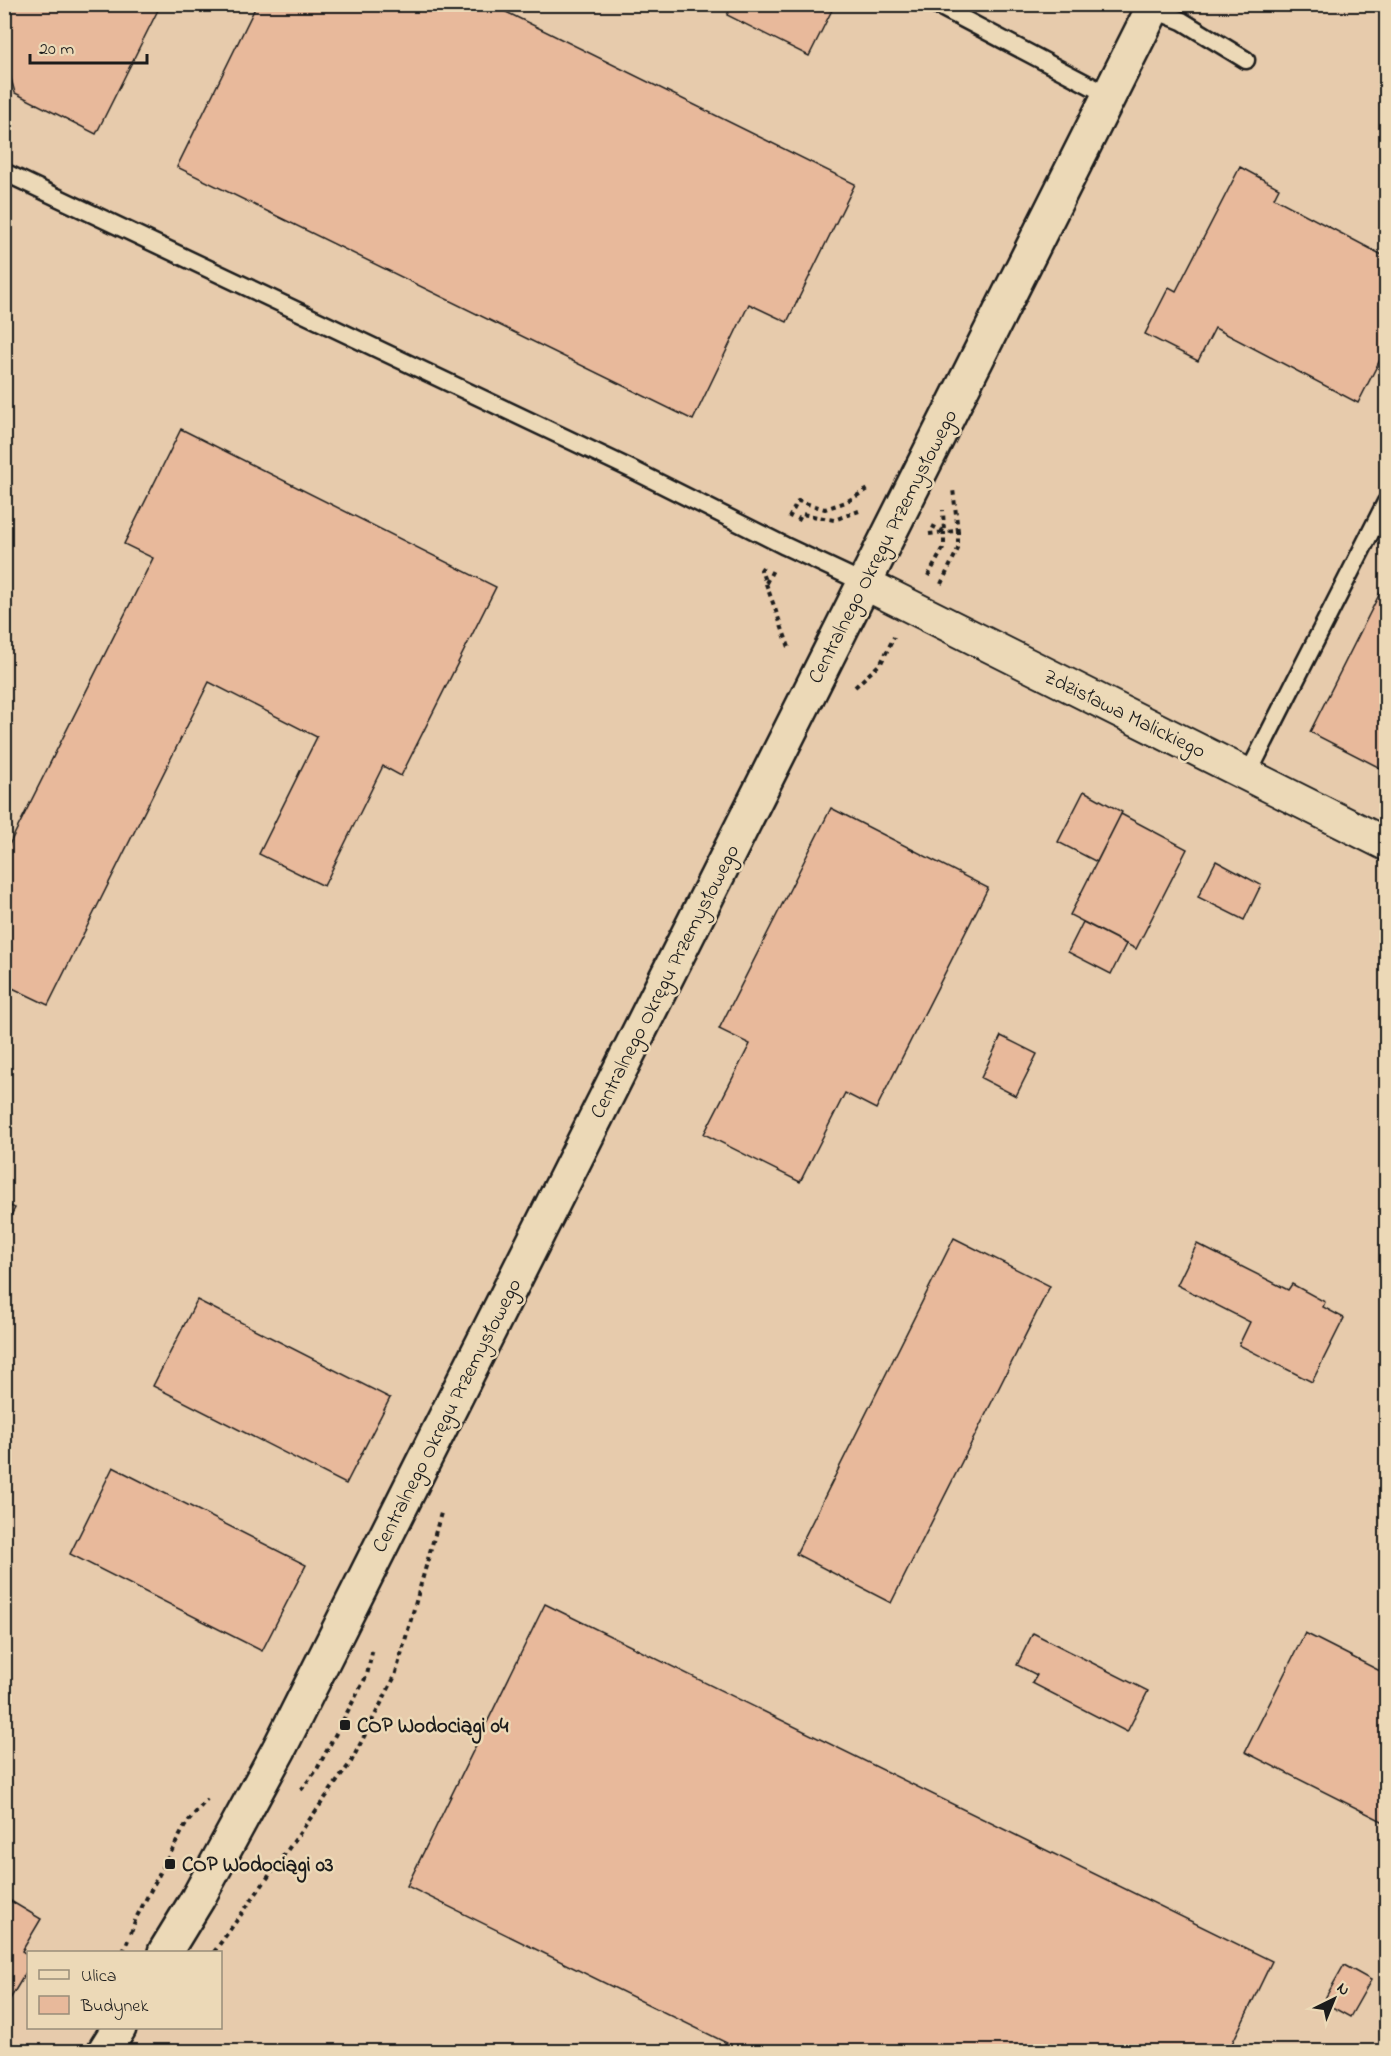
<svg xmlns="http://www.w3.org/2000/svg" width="1391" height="2056" font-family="'Indie Flower',sans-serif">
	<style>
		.built { fill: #e7cbac; fill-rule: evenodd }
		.building { fill: #e8b99b; stroke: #1c1c1c; stroke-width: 1.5 }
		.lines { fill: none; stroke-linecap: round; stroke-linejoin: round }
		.service-casing { stroke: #1c1c1c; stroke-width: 21 }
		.minor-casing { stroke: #1c1c1c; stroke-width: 36 }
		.tertiary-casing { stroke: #1c1c1c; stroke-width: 38 }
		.path { stroke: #1c1c1c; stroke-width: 4; stroke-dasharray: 4.5 4.5; stroke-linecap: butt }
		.service { stroke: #ecd9b7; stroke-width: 16 }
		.minor { stroke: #ecd9b7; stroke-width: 32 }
		.tertiary { stroke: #ecd9b7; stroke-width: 33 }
		.poi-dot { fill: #1c1c1c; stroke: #ecd9b7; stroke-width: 2 }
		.labels { text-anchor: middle; stroke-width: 5; stroke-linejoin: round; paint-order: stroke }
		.street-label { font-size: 21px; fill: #1c1c1c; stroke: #ecd9b7 }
		.poi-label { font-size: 21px; font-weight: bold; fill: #1c1c1c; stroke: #ecd9b7; text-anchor: start }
	</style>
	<rect width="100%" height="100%" fill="#ecd9b7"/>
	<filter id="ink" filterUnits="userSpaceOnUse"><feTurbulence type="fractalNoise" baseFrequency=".0167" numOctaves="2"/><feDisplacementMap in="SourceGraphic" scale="12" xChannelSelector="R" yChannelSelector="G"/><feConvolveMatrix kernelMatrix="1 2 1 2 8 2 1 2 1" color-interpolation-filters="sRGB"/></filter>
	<g filter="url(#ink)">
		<path class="built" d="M 5,5 L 1386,5 L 1386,2051 L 5,2052 ZM 28,1952 L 220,1952 L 220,2028 L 28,2028 Z"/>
		<path class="building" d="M 14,4 L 161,4 L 96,134 L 15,93 L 8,68 L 4,66 L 4,21 Z
			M 257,4 L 490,4 L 855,184 L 787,322 L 749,304 L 693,420 L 177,167 Z
			M 733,4 L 835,4 L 809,56 L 727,15 Z
			M 1240,167 L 1279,188 L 1274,198 L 1386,257 L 1386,348 L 1358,403 L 1215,328 L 1198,361 L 1145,334 L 1169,287 L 1176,291 Z
			M 181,429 L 496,587 L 401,776 L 383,766 L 324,886 L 259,854 L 317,737 L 209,682 L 48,1005 L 4,984 L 4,855 L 153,558 L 124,544 Z
			M 1386,581 L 1386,771 L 1310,732 Z
			M 1084,791 L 1122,812 L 1097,862 L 1058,842 Z
			M 831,808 L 988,888 L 876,1109 L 845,1093 L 800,1182 L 704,1134 L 750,1044 L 719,1029 Z
			M 1121,814 L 1187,849 L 1136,949 L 1070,915 Z
			M 1216,861 L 1261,885 L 1244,920 L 1198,897 Z
			M 1083,922 L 1126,944 L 1111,974 L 1068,952 Z
			M 1001,1036 L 1037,1054 L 1016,1096 L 981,1078 Z
			M 4,1203 L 15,1208 L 4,1228 Z
			M 954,1238 L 1050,1286 L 891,1603 L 796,1554 Z
			M 1197,1244 L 1288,1290 L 1292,1284 L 1325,1302 L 1323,1307 L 1344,1318 L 1312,1382 L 1239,1345 L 1250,1322 L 1177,1285 Z
			M 197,1300 L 390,1398 L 346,1484 L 153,1386 Z
			M 113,1467 L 306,1565 L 262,1651 L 70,1554 Z
			M 545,1604 L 1272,1961 L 1228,2052 L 745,2052 L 407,1886 Z
			M 1033,1633 L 1148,1691 L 1127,1732 L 1032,1683 L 1037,1675 L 1017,1665 Z
			M 1305,1633 L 1386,1674 L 1386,1823 L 1245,1752 Z
			M 4,1897 L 41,1919 L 22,1951 L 28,1955 L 28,1969 L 4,2009 Z
			M 1344,1965 L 1371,1980 L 1350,2017 L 1323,2002 Z"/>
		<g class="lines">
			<defs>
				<path id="service" d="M 935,4 L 1110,96
					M 1148,7 L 1182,21 L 1246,60
					M 4,172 L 631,469 L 785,546 L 864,583
					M 1248,774 L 1386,502"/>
				<path id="minor" d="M 864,583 L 1386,844"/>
				<path id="tertiary" d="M 165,1952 L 198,1898 L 279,1749 L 1155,4
					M 104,2052 L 119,2028"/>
			</defs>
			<use href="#service" class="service-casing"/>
			<use href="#minor" class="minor-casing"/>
			<use href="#tertiary" class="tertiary-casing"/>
			<path class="path" d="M 789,518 L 798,501 L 825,509 L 846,502 L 870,488
				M 798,521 L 802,514 L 834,520 L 859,511
				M 932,526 L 944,532 L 958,531 L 953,489
				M 929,534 L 944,532 L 943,510
				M 763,567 L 761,570 L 790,650
				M 928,576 L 944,547 L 944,532
				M 766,583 L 773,570
				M 941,584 L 958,549 L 958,531
				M 855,687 L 881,663 L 894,637
				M 301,1790 L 316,1771 L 367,1675 L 373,1648
				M 131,1933 L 136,1918 L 186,1824 L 207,1799
				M 123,1952 L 128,1940
				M 214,1952 L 351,1762 L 395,1676 L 441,1513"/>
			<use href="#service" class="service"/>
			<use href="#minor" class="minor"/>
			<use href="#tertiary" class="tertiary"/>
		</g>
	</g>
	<g class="poi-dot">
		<rect x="339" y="1719" width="12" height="12" rx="3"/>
		<rect x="164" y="1858" width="12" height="12" rx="3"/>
	</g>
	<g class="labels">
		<g class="street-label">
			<text transform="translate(882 546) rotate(-63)" y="7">Centralnego Okręgu Przemysłowego</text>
			<text transform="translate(1125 713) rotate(26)" y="7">Zdzisława Malickiego</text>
			<text transform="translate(664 981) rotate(-63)" y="7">Centralnego Okręgu Przemysłowego</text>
			<text transform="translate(446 1415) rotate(-63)" y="7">Centralnego Okręgu Przemysłowego</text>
		</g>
		<g class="poi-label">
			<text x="357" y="1732">COP Wodociągi 04</text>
			<text x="182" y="1871">COP Wodociągi 03</text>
		</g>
	</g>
	<rect width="1391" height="2056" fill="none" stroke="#ecd9b7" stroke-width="24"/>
	<rect x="12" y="12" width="1367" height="2032" fill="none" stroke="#1c1c1c" stroke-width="2" filter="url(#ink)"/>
	<rect x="27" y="1951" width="195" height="78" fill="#ecd9b7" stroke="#998d79" stroke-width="1.5"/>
	<rect x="39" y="1970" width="30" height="9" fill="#ecd9b7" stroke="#998d79" stroke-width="1.5"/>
	<text x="81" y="1981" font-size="18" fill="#1c1c1c">Ulica</text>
	<rect x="39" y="1996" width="30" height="18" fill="#e8b99b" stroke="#998d79" stroke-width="1.5"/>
	<text x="81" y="2011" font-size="18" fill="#1c1c1c">Budynek</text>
	<g transform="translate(1334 1999) rotate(43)" stroke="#ecd9b7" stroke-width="4.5" paint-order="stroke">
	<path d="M0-4.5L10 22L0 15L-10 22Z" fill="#1c1c1c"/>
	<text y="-9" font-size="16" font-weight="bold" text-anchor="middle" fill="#1c1c1c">N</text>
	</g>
	<path d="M30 54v9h117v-9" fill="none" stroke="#1c1c1c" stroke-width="3"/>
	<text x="39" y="54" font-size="18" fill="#1c1c1c" stroke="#ecd9b7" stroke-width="4.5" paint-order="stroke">20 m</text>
</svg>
